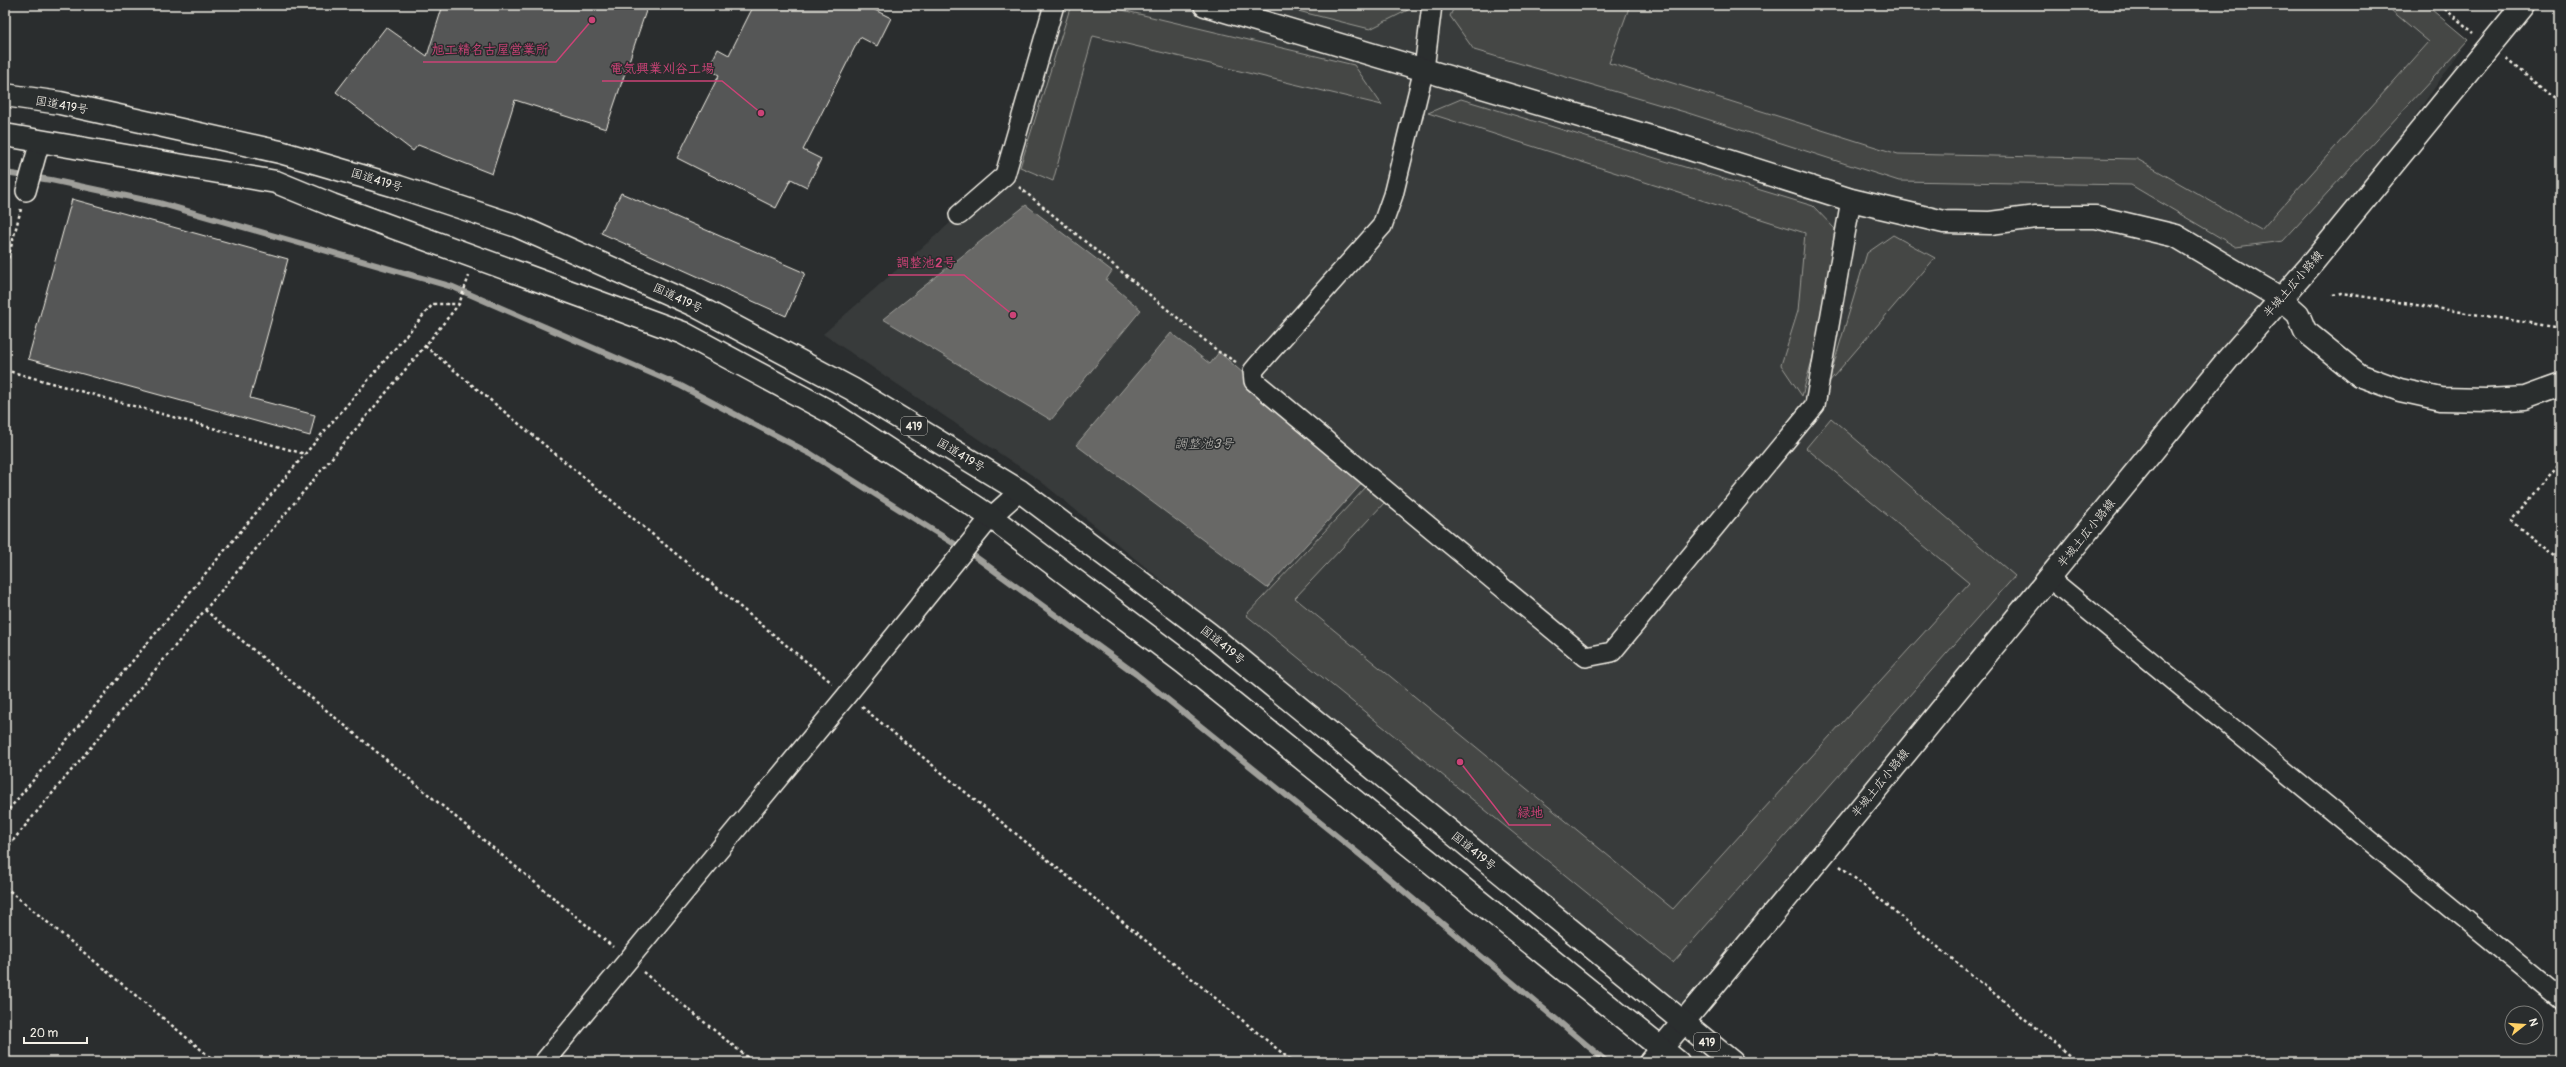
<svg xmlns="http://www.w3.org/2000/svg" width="2566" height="1067" font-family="Pangolin,'Klee One',sans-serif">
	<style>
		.built { fill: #373a3a }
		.green { fill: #444645; stroke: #9c9c96 }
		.water { fill: #676866; stroke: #9f9f9a }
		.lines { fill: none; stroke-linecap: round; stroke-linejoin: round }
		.stream { stroke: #9f9f9a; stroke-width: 6 }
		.building { fill: #555756; stroke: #f4f1e8 }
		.street-casing { stroke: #f4f1e8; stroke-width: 22 }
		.secondary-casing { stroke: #f4f1e8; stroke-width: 25 }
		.highway-casing { stroke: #f4f1e8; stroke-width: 25 }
		.path { stroke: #f4f1e8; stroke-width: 2.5; stroke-dasharray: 3 3; stroke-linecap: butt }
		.street { stroke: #2a2d2e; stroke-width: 19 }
		.secondary { stroke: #2a2d2e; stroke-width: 22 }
		.highway { stroke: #2a2d2e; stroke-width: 22 }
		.labels { text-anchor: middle; stroke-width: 3; stroke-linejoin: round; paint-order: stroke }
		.shield { fill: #2a2d2e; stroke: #b7b6b0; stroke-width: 1 }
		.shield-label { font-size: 11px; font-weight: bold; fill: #f4f1e8 }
		.street-label { font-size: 12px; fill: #f4f1e8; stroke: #2a2d2e }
		.water-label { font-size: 13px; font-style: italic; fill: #b5b3ae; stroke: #2a2d2e }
		.leader { fill: none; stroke: #cc4377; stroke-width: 1.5 }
		.callout-dot { fill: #cc4377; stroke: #2a2d2e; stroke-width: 1.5 }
		.callout-label { font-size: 13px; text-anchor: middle; font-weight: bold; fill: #cc4377; stroke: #2a2d2e; stroke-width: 3; stroke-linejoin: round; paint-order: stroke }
	</style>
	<rect width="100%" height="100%" fill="#2a2d2e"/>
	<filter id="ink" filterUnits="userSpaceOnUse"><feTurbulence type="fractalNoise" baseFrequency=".025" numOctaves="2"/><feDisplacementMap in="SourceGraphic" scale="8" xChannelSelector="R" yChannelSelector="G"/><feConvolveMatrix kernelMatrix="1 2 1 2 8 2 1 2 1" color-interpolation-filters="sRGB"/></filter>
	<g filter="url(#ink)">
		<path class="built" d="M 1054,5 L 2426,5 L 2468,40 L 2310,266 L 1930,708 L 1682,1007 L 1039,480 L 823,334 L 1005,175 Z"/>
		<path class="green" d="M 1071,5 L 1101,5 L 1354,65 L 1382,105 L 1093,36 L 1053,181 L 1020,167 Z
			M 1274,5 L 1389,5 L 1408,10 L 1370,29 Z
			M 1455,5 L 1630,5 L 1609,63 L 1898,154 L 2137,159 L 2261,230 L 2429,42 L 2385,5 L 2426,5 L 2468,40 L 2283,241 L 2236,247 L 2131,185 L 1899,181 L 1688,113 L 1474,50 L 1450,16 Z
			M 1461,99 L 1813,206 L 1835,229 L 1823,321 L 1802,396 L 1781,365 L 1798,311 L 1805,233 L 1428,113 Z
			M 1893,235 L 1935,258 L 1828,383 L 1867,253 Z
			M 1831,418 L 2015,576 L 1673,963 L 1246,615 L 1368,485 L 1386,501 L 1295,598 L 1673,909 L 1969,583 L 1806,448 Z"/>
		<path class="water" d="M 1026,205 L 1112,271 L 1106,280 L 1141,310 L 1051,420 L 883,319 Z
			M 1171,333 L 1210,364 L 1219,352 L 1365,480 L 1267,588 L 1076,445 Z"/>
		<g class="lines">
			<path class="stream" d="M 5,173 L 51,180 L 159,203 L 453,287 L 681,386 L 811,454 L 977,558 L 1136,674 L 1369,862 L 1607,1062"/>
		</g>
		<path class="building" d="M 443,5 L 648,5 L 606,129 L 515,100 L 492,174 L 418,145 L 413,151 L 336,92 L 386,27 L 427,56 Z
			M 754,5 L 865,5 L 891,18 L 877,46 L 860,37 L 803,150 L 821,159 L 807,187 L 791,179 L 776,208 L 677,158 L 719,75 L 708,69 L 718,49 L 729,55 Z
			M 621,193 L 805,273 L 786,316 L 601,233 Z
			M 72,199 L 288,259 L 250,398 L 315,415 L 310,436 L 28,359 Z"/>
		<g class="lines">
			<defs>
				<path id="street" d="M 1432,5 L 1424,69 L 1393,195 L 1382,226 L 1258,365 L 1253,371 L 1254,381 L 1586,657 L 1612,652 L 1815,405 L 1851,200
					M 26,191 L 40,141
					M 959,215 L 1005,175 L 1054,5
					M 2049,578 L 2561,998
					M 544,1062 L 847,695 L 991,517 L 1020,491"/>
				<path id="secondary" d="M 1205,5 L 1671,143 L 1851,200 L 1944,222 L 1990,223 L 2036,217 L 2096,217 L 2176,236 L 2280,298 L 2298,314 L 2305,331 L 2359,375 L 2400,390 L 2441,399 L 2487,400 L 2525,398 L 2561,385
					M 1650,1062 L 1824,853 L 2228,359 L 2310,266 L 2523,5"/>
				<path id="highway" d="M 5,95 L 60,103 L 280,152 L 399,187 L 517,226 L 694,305 L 852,389 L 1020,491 L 1208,633 L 1732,1062
					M 5,135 L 276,182 L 332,205 L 683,333 L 832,413 L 991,517 L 1184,663 L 1678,1062"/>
			</defs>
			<use href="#street" class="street-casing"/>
			<use href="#secondary" class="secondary-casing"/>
			<use href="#highway" class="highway-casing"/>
			<path class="path" d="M 2440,5 L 2474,33
				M 2506,59 L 2561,104
				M 1019,187 L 1219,352 L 1236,362
				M 5,270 L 21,209
				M 2333,295 L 2341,293 L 2561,328
				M 425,346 L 832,683
				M 5,370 L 305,454
				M 2561,460 L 2511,521 L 2561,561
				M 205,610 L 613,947
				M 862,707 L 1293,1062
				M 5,814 L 305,454 L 433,304 L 459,304
				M 5,850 L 425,346 L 459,304 L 469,276
				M 1840,866 L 2077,1062
				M 5,887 L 216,1062
				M 643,972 L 753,1062"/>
			<use href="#street" class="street"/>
			<use href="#secondary" class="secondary"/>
			<use href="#highway" class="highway"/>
		</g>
	</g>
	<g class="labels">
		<g class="shield">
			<rect x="901" y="417" width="26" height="18" rx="3"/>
			<rect x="1694" y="1033" width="26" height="18" rx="3"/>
		</g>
		<g class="shield-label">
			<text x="914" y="430">419</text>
			<text x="1707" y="1046">419</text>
		</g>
		<g class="street-label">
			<text transform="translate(62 105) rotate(10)" y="4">国道419号</text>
			<text transform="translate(377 180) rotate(17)" y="4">国道419号</text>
			<text transform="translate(2293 284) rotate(-49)" y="4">半城土広小路線</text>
			<text transform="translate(678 298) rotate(25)" y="4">国道419号</text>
			<text transform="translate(961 455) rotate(31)" y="4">国道419号</text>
			<text transform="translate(2086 533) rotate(-51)" y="4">半城土広小路線</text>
			<text transform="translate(1223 645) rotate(39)" y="4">国道419号</text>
			<text transform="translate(1880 783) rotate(-51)" y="4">半城土広小路線</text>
			<text transform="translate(1474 851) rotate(39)" y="4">国道419号</text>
		</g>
		<g class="water-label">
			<text x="1204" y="448">調整池3号</text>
		</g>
	</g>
	<path class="leader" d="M592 20L556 62H423M761 113L722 81H602M1013 315L964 275H888M1460 762L1509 825H1551"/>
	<g class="callout-dot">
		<circle cx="592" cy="20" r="4"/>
		<circle cx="761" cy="113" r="4"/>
		<circle cx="1013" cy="315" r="4"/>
		<circle cx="1460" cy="762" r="4"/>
	</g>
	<g class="callout-label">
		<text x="490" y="54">旭工精名古屋営業所</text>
		<text x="662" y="73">電気興業刈谷工場</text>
		<text x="926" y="267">調整池2号</text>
		<text x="1530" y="817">緑地</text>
	</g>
	<rect width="2566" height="1067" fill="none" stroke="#2a2d2e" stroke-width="20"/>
	<rect x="10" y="10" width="2546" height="1047" fill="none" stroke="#f4f1e8" stroke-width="1.5" filter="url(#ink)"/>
	<g transform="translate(2524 1025) rotate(73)"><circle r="19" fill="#2a2d2e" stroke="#7b7b78"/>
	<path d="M0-3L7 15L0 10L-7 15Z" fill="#ffd166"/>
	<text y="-6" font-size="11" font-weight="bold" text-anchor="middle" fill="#f4f1e8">N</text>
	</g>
	<path d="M24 1037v6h63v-6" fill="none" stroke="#f4f1e8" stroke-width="2"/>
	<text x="30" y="1037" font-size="12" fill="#f4f1e8" stroke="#2a2d2e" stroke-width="3" paint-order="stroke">20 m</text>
</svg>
